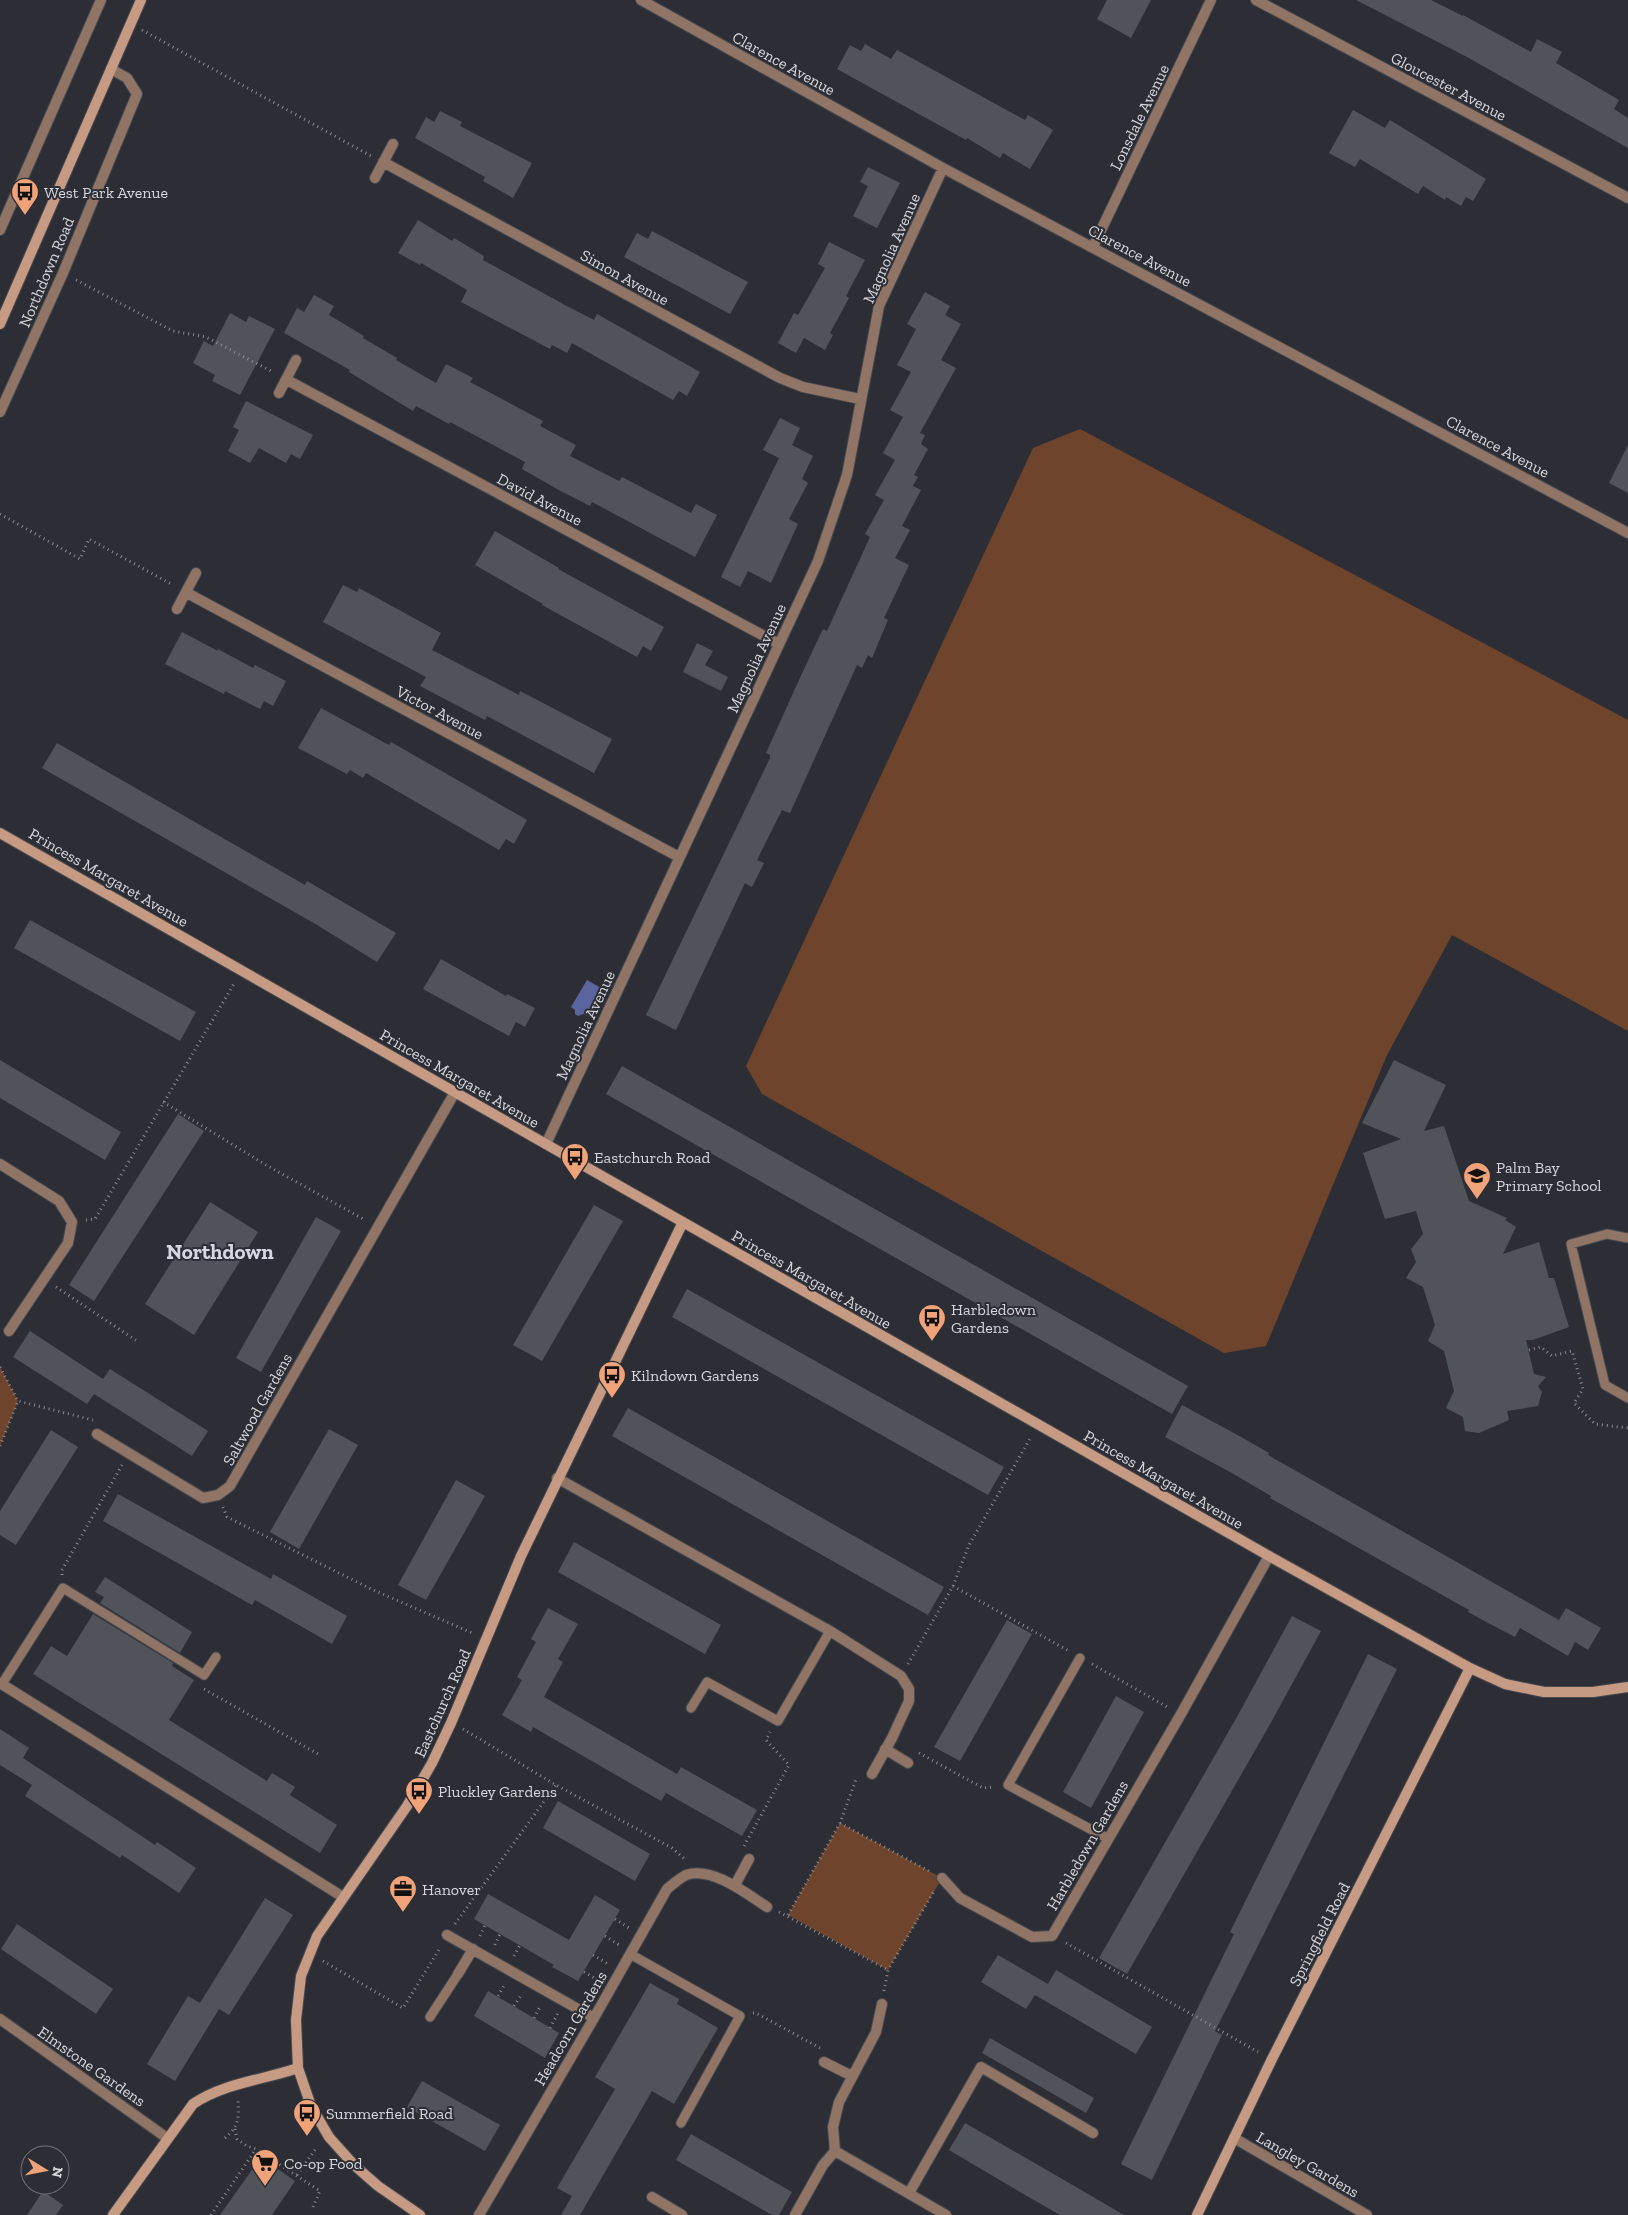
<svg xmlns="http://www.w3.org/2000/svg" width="1628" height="2215" font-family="'Zilla Slab',serif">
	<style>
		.green { fill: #6f442c }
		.water { fill: #5a649e }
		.building { fill: #51535b }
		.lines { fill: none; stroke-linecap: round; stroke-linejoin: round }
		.lane-casing { stroke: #484950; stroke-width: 11 }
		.street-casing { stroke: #484950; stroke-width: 12 }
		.secondary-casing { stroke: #484950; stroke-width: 12 }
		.path { stroke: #8a8b91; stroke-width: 3; stroke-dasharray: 1 4; stroke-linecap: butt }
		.lane { stroke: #907465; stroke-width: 9 }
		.street { stroke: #907465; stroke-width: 10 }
		.secondary { stroke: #c79b83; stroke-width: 10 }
		.labels { text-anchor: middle; stroke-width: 4; stroke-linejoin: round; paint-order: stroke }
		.street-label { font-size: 16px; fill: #d7d8dd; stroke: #2d2e35 }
		.poi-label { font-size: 16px; fill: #d7d8dd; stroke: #2d2e35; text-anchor: start }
		.district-label { font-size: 21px; font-weight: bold; fill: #d5d8e0; stroke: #2d2e35 }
	</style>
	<rect width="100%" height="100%" fill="#2d2e35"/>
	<path class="green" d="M 1080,429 L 1628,720 L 1628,1031 L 1452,935 L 1387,1055 L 1266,1346 L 1224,1353 L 762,1094 L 746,1066 L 1033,448 Z
		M 0,1367 L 18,1401 L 0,1446 Z
		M 840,1823 L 942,1878 L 888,1970 L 788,1915 Z"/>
	<path class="water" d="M 587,980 L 601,988 L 587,1016 L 583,1014 L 578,1016 L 575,1014 L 575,1010 L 571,1007 Z"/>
	<path class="building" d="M 1107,0 L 1151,0 L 1131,38 L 1097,19 Z
		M 1356,0 L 1431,0 L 1463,16 L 1463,15 L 1531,52 L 1537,39 L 1562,52 L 1556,63 L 1619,100 L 1614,109 L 1628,118 L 1628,148 L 1467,57 Z
		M 865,44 L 891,59 L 897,50 L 1025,120 L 1028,115 L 1053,130 L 1030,169 L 1003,153 L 1000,158 L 967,138 L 966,140 L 837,69 L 850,45 L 861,51 Z
		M 1353,110 L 1385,128 L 1390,120 L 1486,179 L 1473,201 L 1466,197 L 1461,206 L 1446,197 L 1445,200 L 1423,186 L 1418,194 L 1360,159 L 1355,167 L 1329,153 Z
		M 440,111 L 462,122 L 460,126 L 532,163 L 513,198 L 483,181 L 485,177 L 415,138 L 426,117 L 434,122 Z
		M 868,167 L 900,183 L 877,228 L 853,216 L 868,186 L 860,182 Z
		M 418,220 L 452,241 L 454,238 L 484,256 L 483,260 L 565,305 L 594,320 L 597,314 L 700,372 L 687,396 L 679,391 L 673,400 L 572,343 L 567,353 L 552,345 L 550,349 L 461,302 L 467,290 L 421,263 L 420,265 L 398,253 Z
		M 652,231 L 748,282 L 730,314 L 624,257 L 637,233 L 648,239 Z
		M 829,242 L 865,260 L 846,296 L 849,298 L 830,333 L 833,335 L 825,350 L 804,338 L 796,353 L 778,343 L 794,313 L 798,315 L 825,268 L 818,264 Z
		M 925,292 L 950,306 L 945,315 L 961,324 L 941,360 L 956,368 L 920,433 L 925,435 L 921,444 L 928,449 L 914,475 L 918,477 L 913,486 L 921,490 L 902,526 L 910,530 L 895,558 L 909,565 L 884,618 L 888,620 L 872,658 L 868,655 L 862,668 L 857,665 L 790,813 L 782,810 L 757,860 L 764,863 L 752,887 L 745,883 L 676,1030 L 646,1015 L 770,758 L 770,755 L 766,753 L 804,669 L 823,629 L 827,631 L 870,537 L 865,534 L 884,500 L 875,495 L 895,460 L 883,453 L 903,417 L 890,410 L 911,372 L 897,365 L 916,329 L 907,324 Z
		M 314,295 L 334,306 L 329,315 L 364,336 L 363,338 L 397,358 L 396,360 L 436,383 L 446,364 L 473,378 L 470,382 L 543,421 L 540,426 L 576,445 L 570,456 L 619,481 L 622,477 L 691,513 L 696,504 L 717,515 L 695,557 L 592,502 L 590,506 L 557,489 L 522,469 L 525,462 L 450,422 L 449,424 L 416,406 L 413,411 L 349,372 L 350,370 L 284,333 L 297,308 L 304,312 Z
		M 230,313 L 246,322 L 249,316 L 275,329 L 240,395 L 212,381 L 215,375 L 193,363 L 204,341 L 213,346 Z
		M 246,401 L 313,435 L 300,459 L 291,454 L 286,463 L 259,448 L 250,463 L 228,451 L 239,430 L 233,427 Z
		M 780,418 L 800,428 L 792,445 L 813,456 L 802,479 L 808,483 L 789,519 L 798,524 L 771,583 L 748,571 L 740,587 L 721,577 L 779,458 L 763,450 Z
		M 1628,445 L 1628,493 L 1609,483 Z
		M 495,531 L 559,568 L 558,569 L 664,627 L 651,651 L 643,646 L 637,657 L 542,605 L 543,604 L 475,565 Z
		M 343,585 L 357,592 L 359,588 L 441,633 L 432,650 L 519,695 L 520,691 L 612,739 L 594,773 L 487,716 L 485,720 L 420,686 L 426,677 L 323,622 Z
		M 182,632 L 218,651 L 218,649 L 253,668 L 255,665 L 286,681 L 273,706 L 264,701 L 260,709 L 225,691 L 224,694 L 165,664 Z
		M 697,643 L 713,651 L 705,665 L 728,677 L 721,691 L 683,672 Z
		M 321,708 L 389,745 L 391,742 L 527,820 L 514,844 L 506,839 L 499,850 L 366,773 L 363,778 L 350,770 L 347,774 L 298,748 Z
		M 57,743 L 305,885 L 307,881 L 396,933 L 377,962 L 312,922 L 42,768 Z
		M 30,920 L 196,1012 L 180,1041 L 14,948 Z
		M 441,959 L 506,996 L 507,994 L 535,1008 L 525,1027 L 516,1022 L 509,1036 L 423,989 Z
		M 0,1060 L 121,1132 L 105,1160 L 0,1098 Z
		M 1394,1060 L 1446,1085 L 1424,1131 L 1444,1126 L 1469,1201 L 1507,1218 L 1505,1220 L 1516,1227 L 1503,1254 L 1539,1242 L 1549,1278 L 1554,1278 L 1569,1327 L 1533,1340 L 1526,1340 L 1534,1374 L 1546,1377 L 1538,1386 L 1542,1392 L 1538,1406 L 1507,1411 L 1509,1420 L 1479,1433 L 1465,1431 L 1463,1417 L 1446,1408 L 1454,1391 L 1444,1351 L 1428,1341 L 1435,1325 L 1423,1287 L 1406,1278 L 1416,1262 L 1411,1249 L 1423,1234 L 1416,1211 L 1385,1219 L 1363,1153 L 1401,1139 L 1362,1123 Z
		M 622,1066 L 1188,1386 L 1172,1414 L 606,1094 Z
		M 178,1114 L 204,1131 L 94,1301 L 69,1285 Z
		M 210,1202 L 258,1232 L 194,1335 L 145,1304 Z
		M 594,1205 L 623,1221 L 542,1361 L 513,1345 Z
		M 316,1217 L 341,1231 L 261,1372 L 236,1358 Z
		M 687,1289 L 1004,1467 L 988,1495 L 672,1317 Z
		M 30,1331 L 103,1379 L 110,1369 L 208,1431 L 192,1456 L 94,1394 L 87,1404 L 13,1357 Z
		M 1182,1405 L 1243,1438 L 1269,1453 L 1268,1455 L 1559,1620 L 1566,1608 L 1601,1628 L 1588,1650 L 1575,1642 L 1568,1656 L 1520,1628 L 1515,1637 L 1490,1624 L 1468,1612 L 1469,1610 L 1270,1498 L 1271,1496 L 1230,1472 L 1165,1437 Z
		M 628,1408 L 944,1587 L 928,1615 L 612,1436 Z
		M 329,1429 L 358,1445 L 299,1549 L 270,1532 Z
		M 51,1430 L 78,1447 L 16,1545 L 0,1535 L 0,1511 Z
		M 456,1480 L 485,1496 L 426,1600 L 398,1585 Z
		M 118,1494 L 271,1579 L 273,1574 L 347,1616 L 332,1644 L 255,1600 L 252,1605 L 103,1521 Z
		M 574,1542 L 721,1625 L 705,1654 L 558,1572 Z
		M 105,1577 L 192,1632 L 180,1653 L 100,1603 L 104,1597 L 95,1592 Z
		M 548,1608 L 578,1624 L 558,1659 L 563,1662 L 544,1697 L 677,1774 L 681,1767 L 757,1810 L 742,1836 L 666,1793 L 661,1801 L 533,1727 L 531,1732 L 502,1715 L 522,1680 L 517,1677 L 536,1642 L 531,1639 Z
		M 93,1614 L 173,1663 L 172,1666 L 194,1680 L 169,1720 L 267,1781 L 272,1773 L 295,1787 L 290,1795 L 337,1825 L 320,1853 L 33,1674 L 51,1646 L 67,1656 Z
		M 1292,1616 L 1321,1631 L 1269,1726 L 1127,1974 L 1099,1958 L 1238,1715 Z
		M 1007,1620 L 1032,1634 L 960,1761 L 934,1747 Z
		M 1368,1654 L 1397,1669 L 1215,2031 L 1222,2035 L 1152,2180 L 1121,2164 L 1234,1934 L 1230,1932 Z
		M 1116,1696 L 1144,1712 L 1091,1808 L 1063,1792 Z
		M 0,1729 L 29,1748 L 23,1758 L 155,1845 L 157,1842 L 196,1868 L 179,1893 L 122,1855 L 120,1858 L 25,1796 L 32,1785 L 0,1765 Z
		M 558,1801 L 650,1854 L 635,1881 L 543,1828 Z
		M 488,1894 L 569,1940 L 595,1895 L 620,1910 L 578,1981 L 552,1967 L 554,1965 L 474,1919 Z
		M 265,1898 L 293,1915 L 229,2015 L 219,2009 L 175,2081 L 147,2064 L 188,1996 L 200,2003 Z
		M 17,1924 L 113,1989 L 96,2014 L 1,1949 Z
		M 998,1955 L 1048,1984 L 1056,1970 L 1152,2027 L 1136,2054 L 1035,1995 L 1026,2009 L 981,1982 Z
		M 650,1983 L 679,1999 L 677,2004 L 718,2028 L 674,2104 L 652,2091 L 580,2215 L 561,2215 L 572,2196 L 557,2188 L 615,2089 L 595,2077 Z
		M 488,1991 L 559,2033 L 545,2058 L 474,2016 Z
		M 990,2038 L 1094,2098 L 1086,2113 L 982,2053 Z
		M 422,2081 L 500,2125 L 485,2151 L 407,2107 Z
		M 965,2123 L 1064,2180 L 1124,2215 L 1060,2215 L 1020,2192 L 949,2150 Z
		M 691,2134 L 792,2192 L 779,2215 L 772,2215 L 676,2160 Z
		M 261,2157 L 295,2181 L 276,2209 L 272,2215 L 220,2215 Z
		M 43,2191 L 63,2205 L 56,2215 L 27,2215 Z"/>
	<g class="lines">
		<defs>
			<path id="lane" d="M 1628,1238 L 1607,1234 L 1571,1244 L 1605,1385 L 1628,1398
				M 1080,1658 L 1008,1785 L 1107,1838
				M 2,1684 L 63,1588 L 204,1675 L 216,1657
				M 691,1708 L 707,1682 L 778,1721 L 830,1631
				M 630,1954 L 740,2016 L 681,2123
				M 430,2017 L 458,1974"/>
			<path id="street" d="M 641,0 L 943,168 L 1628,533
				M 1256,0 L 1628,198
				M 383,162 L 780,378 L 803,387 L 860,399
				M 375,178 L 393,144
				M 0,230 L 101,0
				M 1093,247 L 1211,0
				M 287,380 L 779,644
				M 279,393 L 296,360
				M 0,412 L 63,273 L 137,94 L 127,78 L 111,69
				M 187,593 L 679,857
				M 177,609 L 196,573
				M 546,1144 L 818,561 L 847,475 L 879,306 L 943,168
				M 0,1164 L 59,1201 L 72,1222 L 68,1243 L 9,1331
				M 97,1434 L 203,1498 L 218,1495 L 230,1486 L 455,1092
				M 557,1478 L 830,1631 L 901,1676 L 909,1689 L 909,1701 L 892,1738 L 872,1774
				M 0,1683 L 343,1897
				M 885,1749 L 908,1763
				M 942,1878 L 960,1898 L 1032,1937 L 1052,1936 L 1181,1714 L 1269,1556
				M 735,1885 L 749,1859
				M 447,1935 L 594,2018
				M 458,1974 L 473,1949
				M 0,2019 L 167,2138
				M 824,2062 L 852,2076
				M 1234,2138 L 1367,2215
				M 835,2151 L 946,2215
				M 909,2193 L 981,2067 L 1093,2133
				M 652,2197 L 682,2215
				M 479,2215 L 594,2018 L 667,1889 C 673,1884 680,1878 686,1875 C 712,1866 747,1894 767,1907
				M 795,2215 L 823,2165 L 835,2151 L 833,2127 L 839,2102 L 876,2032 L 882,2004"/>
			<path id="secondary" d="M 0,324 L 141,0
				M 0,833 L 1269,1556 L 1470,1668 L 1505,1684 L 1544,1692 L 1593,1692 L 1628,1687
				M 113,2215 L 193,2104 C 224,2083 263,2080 298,2068
				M 420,2215 L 378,2186 L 354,2165 L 329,2137 L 311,2106 L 298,2068 L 296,2020 L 301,1976 L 317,1936 L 407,1806 L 432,1763 L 451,1723 L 521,1556 L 683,1222
				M 1197,2215 L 1272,2059 L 1470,1668"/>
		</defs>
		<use href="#lane" class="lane-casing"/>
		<use href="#street" class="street-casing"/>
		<use href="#secondary" class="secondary-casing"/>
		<path class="path" d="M 142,30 L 371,156
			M 76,280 L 173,331 L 206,337 L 273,372
			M 0,514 L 80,559 L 89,539 L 173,585
			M 163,1102 L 266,1165 L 365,1220
			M 86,1220 L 95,1219 L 235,982
			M 56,1287 L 137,1341
			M 1529,1350 L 1541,1347 L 1552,1356 L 1572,1351 L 1583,1389 L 1574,1403 L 1595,1424 L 1628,1428
			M 0,1367 L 18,1401 L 93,1420
			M 0,1446 L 18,1401
			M 223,1507 L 227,1517 L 371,1589 L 472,1633
			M 62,1575 L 62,1570 L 122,1465
			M 953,1586 L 1069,1651
			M 908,1664 L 953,1586 L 969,1545 L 1031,1437
			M 1092,1664 L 1169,1708
			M 204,1689 L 318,1754
			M 463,1729 L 556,1785 L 672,1848 L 686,1860
			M 919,1753 L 983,1788 L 994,1787
			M 840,1823 L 929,1871
			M 744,1846 L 789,1765 L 766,1740 L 770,1732
			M 779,1912 L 888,1970
			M 788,1915 L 840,1823 L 857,1777
			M 615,1919 L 629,1928
			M 455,1924 L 556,1785
			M 480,1936 L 485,1925
			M 605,1936 L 619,1945
			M 1066,1943 L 1258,2052
			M 495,1945 L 500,1934
			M 593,1955 L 608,1964
			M 514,1956 L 520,1945
			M 323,1961 L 403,2008 L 440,1948
			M 584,1972 L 598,1980
			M 884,1991 L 888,1970 L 934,1891
			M 498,1996 L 505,1984
			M 514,2006 L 522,1994
			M 753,2013 L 756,2013 L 820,2048
			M 534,2018 L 541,2005
			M 550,2028 L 558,2013
			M 235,2129 L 237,2139 L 247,2146 L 256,2149 L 320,2191 L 313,2207
			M 225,2138 C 239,2126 239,2119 238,2100
			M 297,2175 L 317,2147
			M 211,2215 L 256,2149"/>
		<use href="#lane" class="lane"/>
		<use href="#street" class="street"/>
		<use href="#secondary" class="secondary"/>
	</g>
	<defs>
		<symbol id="bus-pin" viewBox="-11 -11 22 30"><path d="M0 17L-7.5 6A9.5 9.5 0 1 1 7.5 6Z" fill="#f0a278" stroke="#2d2e35"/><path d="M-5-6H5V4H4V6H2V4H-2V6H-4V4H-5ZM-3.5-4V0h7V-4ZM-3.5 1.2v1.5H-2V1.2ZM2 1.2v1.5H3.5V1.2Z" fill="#111"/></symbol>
		<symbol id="school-pin" viewBox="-11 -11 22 30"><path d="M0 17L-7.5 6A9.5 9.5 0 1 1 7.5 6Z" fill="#f0a278" stroke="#2d2e35"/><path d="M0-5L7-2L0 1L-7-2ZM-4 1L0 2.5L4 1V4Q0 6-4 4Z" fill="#111"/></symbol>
		<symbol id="office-pin" viewBox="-11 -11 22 30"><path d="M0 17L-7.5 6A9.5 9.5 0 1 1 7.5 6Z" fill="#f0a278" stroke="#2d2e35"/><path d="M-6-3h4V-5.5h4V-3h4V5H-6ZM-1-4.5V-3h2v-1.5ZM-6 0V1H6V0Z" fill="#111"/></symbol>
		<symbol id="supermarket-pin" viewBox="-11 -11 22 30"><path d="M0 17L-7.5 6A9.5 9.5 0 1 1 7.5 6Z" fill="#f0a278" stroke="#2d2e35"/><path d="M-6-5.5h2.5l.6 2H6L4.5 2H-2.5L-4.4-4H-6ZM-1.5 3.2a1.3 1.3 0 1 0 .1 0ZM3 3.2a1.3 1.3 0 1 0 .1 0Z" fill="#111"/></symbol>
	</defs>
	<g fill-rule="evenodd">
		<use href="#bus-pin" x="9" y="176" width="32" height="43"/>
		<use href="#bus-pin" x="559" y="1141" width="32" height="43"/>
		<use href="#school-pin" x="1461" y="1160" width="32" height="43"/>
		<use href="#bus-pin" x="916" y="1302" width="32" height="43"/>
		<use href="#bus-pin" x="596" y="1359" width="32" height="43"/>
		<use href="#bus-pin" x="403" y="1775" width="32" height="43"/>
		<use href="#office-pin" x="387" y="1873" width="32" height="43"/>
		<use href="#bus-pin" x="291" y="2097" width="32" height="43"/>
		<use href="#supermarket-pin" x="249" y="2147" width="32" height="43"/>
	</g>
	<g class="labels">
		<g class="street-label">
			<text transform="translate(784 63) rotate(29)" y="6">Clarence Avenue</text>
			<text transform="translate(1449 86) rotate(28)" y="6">Gloucester Avenue</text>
			<text transform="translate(1139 117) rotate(-64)" y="6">Lonsdale Avenue</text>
			<text transform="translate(891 248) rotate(-66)" y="6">Magnolia Avenue</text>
			<text transform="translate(1140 255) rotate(28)" y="6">Clarence Avenue</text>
			<text transform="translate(46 272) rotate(-67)" y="6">Northdown Road</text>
			<text transform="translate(625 277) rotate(29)" y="6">Simon Avenue</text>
			<text transform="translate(1498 446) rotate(28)" y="6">Clarence Avenue</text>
			<text transform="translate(540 499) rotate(28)" y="6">David Avenue</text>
			<text transform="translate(756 658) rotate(-65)" y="6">Magnolia Avenue</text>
			<text transform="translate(440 712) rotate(28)" y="6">Victor Avenue</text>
			<text transform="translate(109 877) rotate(30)" y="6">Princess Margaret Avenue</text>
			<text transform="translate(585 1025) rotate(-65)" y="6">Magnolia Avenue</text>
			<text transform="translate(460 1078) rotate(30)" y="6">Princess Margaret Avenue</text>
			<text transform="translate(812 1279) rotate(30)" y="6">Princess Margaret Avenue</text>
			<text transform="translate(257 1409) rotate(-61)" y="6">Saltwood Gardens</text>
			<text transform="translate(1164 1479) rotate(30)" y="6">Princess Margaret Avenue</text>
			<text transform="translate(442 1703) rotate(-66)" y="6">Eastchurch Road</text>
			<text transform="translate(1087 1845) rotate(-60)" y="6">Harbledown Gardens</text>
			<text transform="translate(1319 1934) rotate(-63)" y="6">Springfield Road</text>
			<text transform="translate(570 2028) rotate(-60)" y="6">Headcorn Gardens</text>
			<text transform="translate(92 2066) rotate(35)" y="6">Elmstone Gardens</text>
			<text transform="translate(1308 2164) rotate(30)" y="6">Langley Gardens</text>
		</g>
		<g class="poi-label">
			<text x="44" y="198">West Park Avenue</text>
			<text x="594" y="1163">Eastchurch Road</text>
			<text x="1496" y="1173">Palm Bay<tspan x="1496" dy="18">Primary School</tspan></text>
			<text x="951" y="1315">Harbledown<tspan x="951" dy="18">Gardens</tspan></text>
			<text x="631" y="1381">Kilndown Gardens</text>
			<text x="438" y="1797">Pluckley Gardens</text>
			<text x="422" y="1895">Hanover</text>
			<text x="326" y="2119">Summerfield Road</text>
			<text x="284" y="2169">Co-op Food</text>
		</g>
		<g class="district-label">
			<text x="220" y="1259">Northdown</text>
		</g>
	</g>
	<g transform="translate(45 2170) rotate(100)"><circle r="24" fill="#2d2e35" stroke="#717278"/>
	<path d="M0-4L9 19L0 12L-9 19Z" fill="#f0a278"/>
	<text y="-8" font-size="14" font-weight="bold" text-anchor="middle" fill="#d7d8dd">N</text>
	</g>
</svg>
